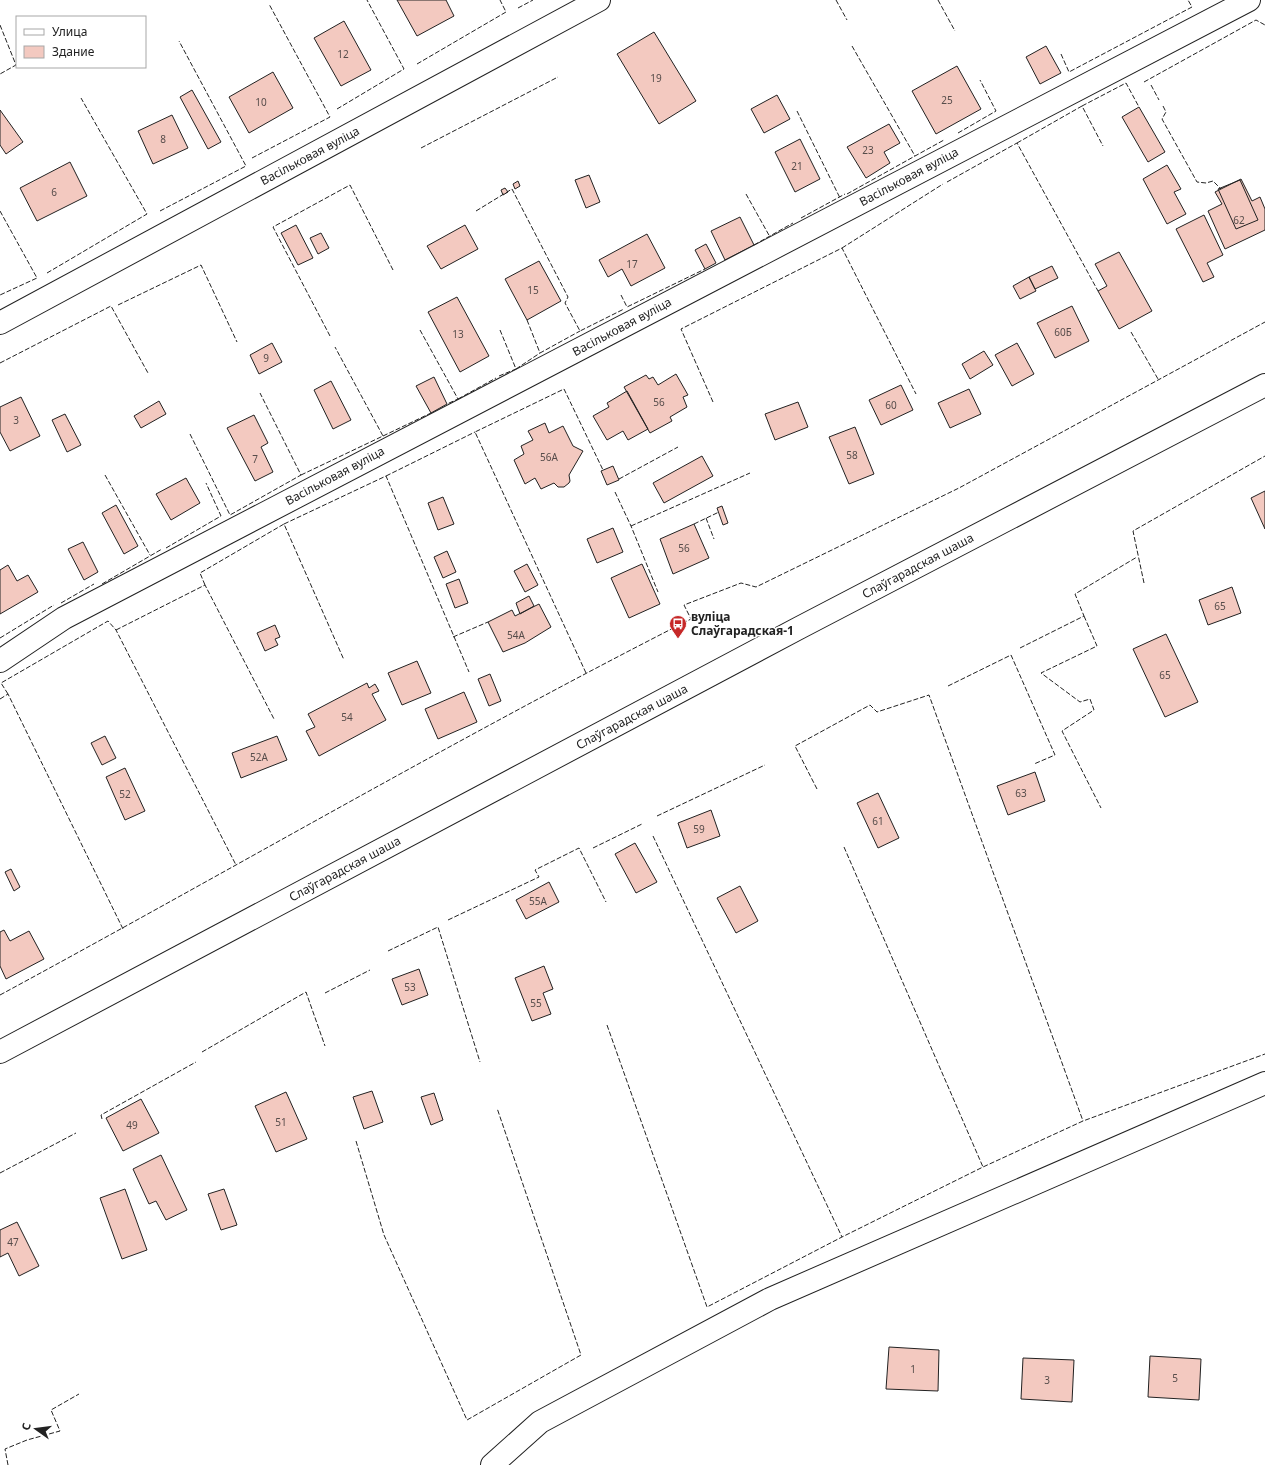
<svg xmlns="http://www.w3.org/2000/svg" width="1265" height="1465" font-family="'Noto Sans',sans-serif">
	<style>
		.building { fill: #f3c9c0; stroke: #222 }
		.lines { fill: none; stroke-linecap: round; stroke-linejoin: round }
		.street-casing { stroke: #222; stroke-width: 24 }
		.primary-casing { stroke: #222; stroke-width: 24 }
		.street { stroke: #fff; stroke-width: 22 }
		.primary { stroke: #fff; stroke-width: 22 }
		.fence { stroke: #222; stroke-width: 1; stroke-dasharray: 5 2; stroke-linecap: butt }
		.labels { text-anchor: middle; stroke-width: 3; stroke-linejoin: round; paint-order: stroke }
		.number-label { font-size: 10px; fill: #564c4a }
		.street-label { font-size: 12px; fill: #222; stroke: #fff }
		.poi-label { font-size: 12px; font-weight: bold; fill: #222; stroke: #fff; text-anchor: start }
	</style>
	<rect width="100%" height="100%" fill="#fff"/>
	<path class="building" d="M 397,0 L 446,0 L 454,16 L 417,36 Z
		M 344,21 L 371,70 L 341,86 L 314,38 Z
		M 654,32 L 696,101 L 659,124 L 617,54 Z
		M 1046,46 L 1061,73 L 1040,84 L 1026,57 Z
		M 957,66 L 981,109 L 936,134 L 912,91 Z
		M 273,72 L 293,108 L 249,133 L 229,97 Z
		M 192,90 L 221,142 L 208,149 L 180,97 Z
		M 777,95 L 790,119 L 764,133 L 751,109 Z
		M 1139,107 L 1165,152 L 1148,162 L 1122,117 Z
		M 0,110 L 23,142 L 6,154 L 0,145 Z
		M 172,115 L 188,148 L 153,164 L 138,131 Z
		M 889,124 L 900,143 L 884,152 L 890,163 L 866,178 L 847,147 Z
		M 800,139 L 820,179 L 795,192 L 775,152 Z
		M 70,162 L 87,196 L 37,221 L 20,188 Z
		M 1167,165 L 1181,189 L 1174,192 L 1186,214 L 1167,224 L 1143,179 Z
		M 589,175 L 600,202 L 586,208 L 575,180 Z
		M 1241,179 L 1252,201 L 1260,197 L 1265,209 L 1265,230 L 1225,249 L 1208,211 L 1222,204 L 1215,192 Z
		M 1240,180 L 1258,220 L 1236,229 L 1218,189 Z
		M 518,181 L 520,186 L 515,189 L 513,184 Z
		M 505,188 L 508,192 L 503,195 L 501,190 Z
		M 1204,215 L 1223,255 L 1207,263 L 1214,277 L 1203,282 L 1176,229 Z
		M 740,217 L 754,245 L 725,260 L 711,231 Z
		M 296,225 L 313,258 L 298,265 L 281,233 Z
		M 465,225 L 478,249 L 441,269 L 427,246 Z
		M 321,233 L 329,248 L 318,254 L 310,238 Z
		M 647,234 L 665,268 L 631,286 L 622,269 L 608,277 L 599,260 Z
		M 706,244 L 716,263 L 705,269 L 695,250 Z
		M 1119,252 L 1152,311 L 1119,329 L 1098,291 L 1107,286 L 1095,264 Z
		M 539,261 L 561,301 L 527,320 L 505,279 Z
		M 1052,266 L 1058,278 L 1035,289 L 1029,277 Z
		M 1029,277 L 1036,291 L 1020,299 L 1013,286 Z
		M 457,297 L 489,356 L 460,372 L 428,312 Z
		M 1072,306 L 1089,341 L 1055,358 L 1037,323 Z
		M 272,343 L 282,362 L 259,374 L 250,355 Z
		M 1017,343 L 1034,374 L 1012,386 L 995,355 Z
		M 984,351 L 993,365 L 970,379 L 962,364 Z
		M 676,374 L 688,395 L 683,397 L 687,407 L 670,417 L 672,421 L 650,433 L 624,387 L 646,375 L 649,379 L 653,377 L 658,385 Z
		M 434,377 L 447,404 L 431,413 L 416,386 Z
		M 331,381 L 351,420 L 333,429 L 314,390 Z
		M 901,385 L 913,410 L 881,425 L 869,400 Z
		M 969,389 L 981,414 L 950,428 L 938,403 Z
		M 627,391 L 648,429 L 628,440 L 623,431 L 607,440 L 593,416 L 609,407 L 607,403 Z
		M 21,397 L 40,436 L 10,451 L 0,432 L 0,407 Z
		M 159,401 L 166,414 L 141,428 L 134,416 Z
		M 798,402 L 808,427 L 775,440 L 765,414 Z
		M 65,414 L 81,445 L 67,452 L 52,420 Z
		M 254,415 L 268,443 L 261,447 L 273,472 L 255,481 L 227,428 Z
		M 545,423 L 549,433 L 563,426 L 573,446 L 583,451 L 569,475 L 570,481 L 569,483 L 564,487 L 558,487 L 554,483 L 541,489 L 535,478 L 525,484 L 514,460 L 524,454 L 521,446 L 533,440 L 528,431 Z
		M 855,427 L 874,474 L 849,484 L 829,437 Z
		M 702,456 L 713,476 L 664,503 L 653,483 Z
		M 613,466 L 619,480 L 607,485 L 601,471 Z
		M 186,478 L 200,503 L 171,520 L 156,494 Z
		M 1265,491 L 1265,529 L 1251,498 Z
		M 443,497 L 454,524 L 438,530 L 428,503 Z
		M 116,505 L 138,546 L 124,554 L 102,513 Z
		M 722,506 L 728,523 L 723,525 L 717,508 Z
		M 694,524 L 709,558 L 673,574 L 660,539 Z
		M 613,528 L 623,552 L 597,563 L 587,539 Z
		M 83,542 L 98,572 L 84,580 L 68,549 Z
		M 447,551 L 456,572 L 443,578 L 434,557 Z
		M 527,564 L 538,585 L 525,592 L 514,571 Z
		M 642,564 L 660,604 L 629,618 L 611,578 Z
		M 8,565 L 17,581 L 28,575 L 38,592 L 0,614 L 0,570 Z
		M 459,579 L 468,603 L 455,608 L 446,584 Z
		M 1232,587 L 1241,613 L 1208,625 L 1199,600 Z
		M 529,596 L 534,606 L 520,614 L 516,603 Z
		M 539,604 L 551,627 L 525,643 L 503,652 L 488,622 L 512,610 L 515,616 Z
		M 275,625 L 280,637 L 275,639 L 278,645 L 265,651 L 257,633 Z
		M 1166,634 L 1198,702 L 1165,717 L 1133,649 Z
		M 417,661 L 431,693 L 402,705 L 388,673 Z
		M 490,674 L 501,701 L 489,706 L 478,679 Z
		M 367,683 L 369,688 L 375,684 L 379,691 L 372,694 L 386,720 L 319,756 L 306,731 L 315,727 L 308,714 Z
		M 464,692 L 477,722 L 438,739 L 425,709 Z
		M 105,736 L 116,758 L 102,765 L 91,743 Z
		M 277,736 L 287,760 L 241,778 L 232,753 Z
		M 125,768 L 145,811 L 125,820 L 106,777 Z
		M 1035,772 L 1045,801 L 1008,815 L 997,786 Z
		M 878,793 L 899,838 L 878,848 L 857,803 Z
		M 711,810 L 720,836 L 687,848 L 678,823 Z
		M 635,843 L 657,882 L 636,893 L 615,854 Z
		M 11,869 L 20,887 L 14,891 L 5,872 Z
		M 549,882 L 559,902 L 526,919 L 516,900 Z
		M 740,886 L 758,921 L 736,933 L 717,898 Z
		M 4,930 L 10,941 L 29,931 L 44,959 L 6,979 L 0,966 L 0,932 Z
		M 544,966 L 553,989 L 543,993 L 551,1014 L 532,1021 L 515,978 Z
		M 419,969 L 428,995 L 402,1005 L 392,979 Z
		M 372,1091 L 383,1122 L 364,1129 L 353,1097 Z
		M 286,1092 L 307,1139 L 276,1152 L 255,1106 Z
		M 434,1093 L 443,1120 L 431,1125 L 421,1097 Z
		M 141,1099 L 159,1133 L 123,1151 L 106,1118 Z
		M 161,1155 L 187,1210 L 166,1220 L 156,1201 L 149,1204 L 133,1169 Z
		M 125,1189 L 147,1250 L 122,1259 L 100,1198 Z
		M 224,1189 L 237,1225 L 221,1230 L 208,1194 Z
		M 17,1222 L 39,1266 L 19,1276 L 8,1253 L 0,1257 L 0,1230 Z
		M 889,1347 L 939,1350 L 938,1391 L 886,1389 Z
		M 1150,1356 L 1201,1359 L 1199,1400 L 1148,1397 Z
		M 1023,1358 L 1074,1360 L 1072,1402 L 1021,1399 Z"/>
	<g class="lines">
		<defs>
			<path id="street" d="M 0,323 L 599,0
				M 0,661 L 64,618 L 1249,0
				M 492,1465 L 540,1422 L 770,1299 L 1265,1083"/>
			<path id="primary" d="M 0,1052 L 799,628 L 1265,385"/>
		</defs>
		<use href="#street" class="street-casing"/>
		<use href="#primary" class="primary-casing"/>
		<use href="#street" class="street"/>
		<use href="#primary" class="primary"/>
		<path class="fence" d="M 836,0 L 847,20
			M 938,0 L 955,31
			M 518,8 L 533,0
			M 0,25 L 16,65 L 0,74
			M 852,46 L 915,156 L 944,140
			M 1061,54 L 1069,72 L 1192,7 L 1188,0
			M 417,64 L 506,12 L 500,0
			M 1144,82 L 1256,20 L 1265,25
			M 1151,85 L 1159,100
			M 1082,106 L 1126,83 L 1139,107
			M 1163,106 L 1166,112 L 1162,119 L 1197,182 L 1206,183 L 1213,181 L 1221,189
			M 337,109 L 404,69 L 367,0
			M 797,111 L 840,198
			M 958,133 L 996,111 L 980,80
			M 1017,143 L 1082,106 L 1103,146
			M 421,148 L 558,77
			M 252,158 L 330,117 L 269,4
			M 947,182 L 1017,143 L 1098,291
			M 746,194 L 770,237
			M 847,194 L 915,156
			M 0,211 L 37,278 L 0,295
			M 160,211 L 246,166 L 179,41
			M 476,211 L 512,189 L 568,297 L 565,303 L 580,331 L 624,309
			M 801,218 L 845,194
			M 754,245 L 793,223
			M 842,248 L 943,184
			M 47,273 L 147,214 L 81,98
			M 621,295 L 627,307 L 705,269
			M 118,305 L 201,265 L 237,342
			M 527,320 L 540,353 L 580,331
			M 420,330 L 458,399 L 447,404
			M 500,330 L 516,369 L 540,353
			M 1131,332 L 1158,379
			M 330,336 L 273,227 L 350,185 L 393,270
			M 0,363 L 111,306 L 148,373
			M 499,376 L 516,369
			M 458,399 L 496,378
			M 713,402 L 681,329 L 842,248 L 916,394
			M 190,434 L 230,515 L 301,475 L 260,393
			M 383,436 L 431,413
			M 105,475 L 150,555
			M 301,475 L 383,436 L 335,347
			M 386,476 L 475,432
			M 619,479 L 678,447
			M 615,492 L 631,526 L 658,592
			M 706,518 L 714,539
			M 284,524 L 386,476 L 469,672
			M 694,524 L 719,512
			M 631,526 L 750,473
			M 166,548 L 221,516 L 206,483
			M 1144,583 L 1133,531 L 1265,456
			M 102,584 L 162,549
			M 205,585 L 200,573 L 284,524 L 344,660
			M 61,603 L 94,584
			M 1084,616 L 1097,646 L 1041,673 L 1080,702 L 1090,699 L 1094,710 L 1062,731 L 1101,808
			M 116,630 L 205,585 L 274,719
			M 453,637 L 488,622
			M 0,638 L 54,605
			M 1020,648 L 1084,616 L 1075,594 L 1137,557
			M 586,673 L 475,432 L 564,389 L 603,470
			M 948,686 L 1011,655 L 1055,755 L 1034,764
			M 8,694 L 1,683 L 108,621 L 116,630 L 236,865
			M 0,699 L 8,694 L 123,929
			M 817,789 L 795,746 L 870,705 L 877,712 L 929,695 L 1083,1121
			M 657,816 L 765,765
			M 653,836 L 842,1237
			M 844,847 L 983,1167
			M 593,848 L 642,824
			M 448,920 L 539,877 L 535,870 L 579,848 L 606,902
			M 388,951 L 438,927 L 480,1062
			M 325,993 L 370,970
			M 0,995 C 231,870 457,738 691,619 L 684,605 L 741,583 L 756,587 L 959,488 L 1265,322
			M 607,1025 L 707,1307 L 842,1237 L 983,1167 L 1083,1121 L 1265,1054
			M 202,1052 L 306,992 L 325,1046
			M 102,1119 L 101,1115 L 196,1062
			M 356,1141 L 384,1235 L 467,1420 L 581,1355 L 497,1108
			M 0,1173 L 76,1133
			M 8,1465 L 5,1449 L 27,1440 L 60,1431 L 51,1410 L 79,1394"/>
	</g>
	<defs>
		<symbol id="bus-pin" viewBox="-11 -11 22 30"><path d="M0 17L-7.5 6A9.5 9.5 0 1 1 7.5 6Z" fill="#c62828" stroke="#fff"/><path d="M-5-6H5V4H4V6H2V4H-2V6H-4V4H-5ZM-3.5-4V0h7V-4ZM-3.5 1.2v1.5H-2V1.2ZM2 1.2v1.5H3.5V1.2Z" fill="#fff"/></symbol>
	</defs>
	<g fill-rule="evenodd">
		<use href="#bus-pin" x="668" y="614" width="20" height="27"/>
	</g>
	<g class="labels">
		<g class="number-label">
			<text x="343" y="58">12</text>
			<text x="656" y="82">19</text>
			<text x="947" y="104">25</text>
			<text x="261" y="106">10</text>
			<text x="163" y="143">8</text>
			<text x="868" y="154">23</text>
			<text x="797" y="170">21</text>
			<text x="54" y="196">6</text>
			<text x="1239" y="224">62</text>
			<text x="632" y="268">17</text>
			<text x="533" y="294">15</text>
			<text x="1063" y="336">60Б</text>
			<text x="458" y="338">13</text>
			<text x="266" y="362">9</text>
			<text x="659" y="406">56</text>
			<text x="891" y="409">60</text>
			<text x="16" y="424">3</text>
			<text x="852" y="459">58</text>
			<text x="549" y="461">56А</text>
			<text x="255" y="463">7</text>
			<text x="684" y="552">56</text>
			<text x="1220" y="610">65</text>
			<text x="516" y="639">54А</text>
			<text x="1165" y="679">65</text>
			<text x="347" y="721">54</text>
			<text x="259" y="761">52А</text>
			<text x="1021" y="797">63</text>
			<text x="125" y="798">52</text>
			<text x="878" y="825">61</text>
			<text x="699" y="833">59</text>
			<text x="538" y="905">55А</text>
			<text x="410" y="991">53</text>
			<text x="536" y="1007">55</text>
			<text x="281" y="1126">51</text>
			<text x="132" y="1129">49</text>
			<text x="13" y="1246">47</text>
			<text x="913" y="1373">1</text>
			<text x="1175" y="1382">5</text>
			<text x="1047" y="1384">3</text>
		</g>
		<g class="street-label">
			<text transform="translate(310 156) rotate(-28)" y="4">Васільковая вуліца</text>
			<text transform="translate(909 177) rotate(-28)" y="4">Васільковая вуліца</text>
			<text transform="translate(622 327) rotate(-28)" y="4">Васільковая вуліца</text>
			<text transform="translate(335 476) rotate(-28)" y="4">Васільковая вуліца</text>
			<text transform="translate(918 566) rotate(-28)" y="4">Слаўгарадская шаша</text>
			<text transform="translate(632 717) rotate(-28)" y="4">Слаўгарадская шаша</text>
			<text transform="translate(345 869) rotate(-28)" y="4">Слаўгарадская шаша</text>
		</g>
		<g class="poi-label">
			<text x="691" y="621">вуліца<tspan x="691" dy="14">Слаўгарадская-1</tspan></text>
		</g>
	</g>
	<rect x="16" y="16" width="130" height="52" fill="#ffffff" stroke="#a7a7a7"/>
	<rect x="24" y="29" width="20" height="6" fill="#ffffff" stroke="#a7a7a7"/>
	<text x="52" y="36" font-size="12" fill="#222222">Улица</text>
	<rect x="24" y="46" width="20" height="12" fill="#f3c9c0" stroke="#a7a7a7"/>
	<text x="52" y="56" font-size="12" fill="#222222">Здание</text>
	<g transform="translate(36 1429) rotate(284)" stroke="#ffffff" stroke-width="3" paint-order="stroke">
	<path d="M0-3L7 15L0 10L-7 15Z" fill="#222222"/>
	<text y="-6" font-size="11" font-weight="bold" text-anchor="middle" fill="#222222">С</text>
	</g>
</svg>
